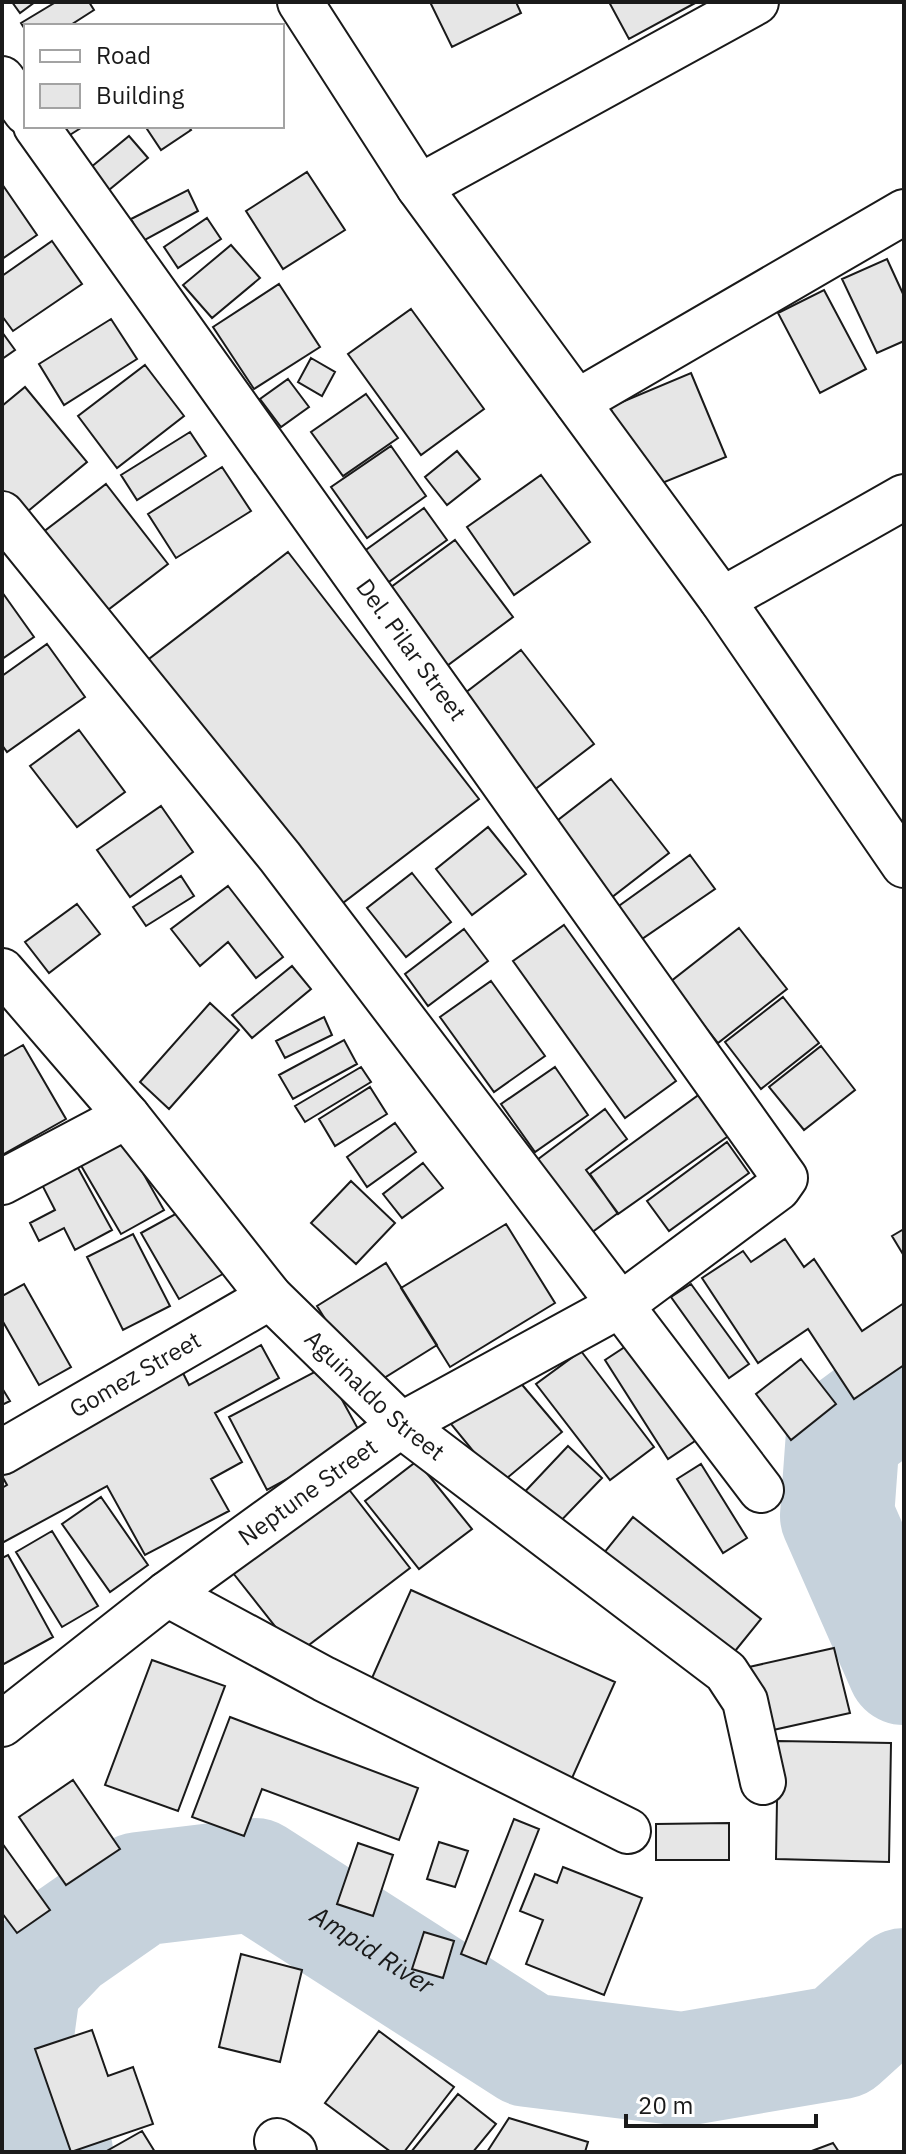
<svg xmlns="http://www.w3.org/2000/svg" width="906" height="2154" font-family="'IBM Plex Sans',sans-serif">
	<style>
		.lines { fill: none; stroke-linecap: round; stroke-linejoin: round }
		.river { stroke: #c6d2dc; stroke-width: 114 }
		.building { fill: #e6e6e6; stroke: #1a1a1a; stroke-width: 2 }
		.street-casing { stroke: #1a1a1a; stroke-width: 48 }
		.street { stroke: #fff; stroke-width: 44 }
		.labels { text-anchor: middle; stroke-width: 6; stroke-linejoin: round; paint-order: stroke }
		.street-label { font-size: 24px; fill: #1a1a1a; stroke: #fff }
		.water-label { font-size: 26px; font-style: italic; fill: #1a1a1a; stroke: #fff }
	</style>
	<rect width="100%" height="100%" fill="#fff"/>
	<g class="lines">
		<g class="river">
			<path d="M 904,1389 L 843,1434 L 837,1516 L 904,1668"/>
			<path id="s1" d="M 56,2152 L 11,2079 L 24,1983 L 63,1942 L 139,1889 L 255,1875 L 528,2050 L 683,2069 L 841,2042 L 904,1985"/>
		</g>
	</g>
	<path class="building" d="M 12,2 L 35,2 L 20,13 Z
		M 56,2 L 89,2 L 94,10 L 69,26 L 26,26 L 26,31 L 21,23 Z
		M 430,2 L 516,2 L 521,13 L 452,47 Z
		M 609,2 L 697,2 L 629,39 Z
		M 57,126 L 84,126 L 65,138 Z
		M 145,126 L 188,126 L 191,130 L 161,150 Z
		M 129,136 L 148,158 L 104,194 L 85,172 Z
		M 307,172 L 345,230 L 283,269 L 246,211 Z
		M 2,184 L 37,235 L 2,259 Z
		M 188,190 L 198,211 L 143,241 L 131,219 Z
		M 207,218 L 221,239 L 178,268 L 164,247 Z
		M 52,241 L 82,284 L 13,331 L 2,316 L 2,276 Z
		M 231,245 L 260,278 L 212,318 L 183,285 Z
		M 887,259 L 904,296 L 904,341 L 877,353 L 842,279 Z
		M 279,284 L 320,347 L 254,389 L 213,327 Z
		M 824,290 L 866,369 L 820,393 L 778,313 Z
		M 411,309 L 484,409 L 421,455 L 348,354 Z
		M 111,319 L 137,359 L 64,405 L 39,364 Z
		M 2,332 L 15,350 L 2,359 Z
		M 311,358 L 335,372 L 322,396 L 298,382 Z
		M 145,365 L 184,416 L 117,468 L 78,416 Z
		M 691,373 L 726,457 L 645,490 L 610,407 Z
		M 288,379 L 309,407 L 281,427 L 260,399 Z
		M 25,387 L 87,462 L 21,517 L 2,494 L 2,406 Z
		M 366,394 L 398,438 L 343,476 L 311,432 Z
		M 190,432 L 206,456 L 137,500 L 121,475 Z
		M 391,446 L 426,496 L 367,538 L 331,487 Z
		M 457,451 L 480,479 L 447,505 L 425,477 Z
		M 222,467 L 251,511 L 176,558 L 148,514 Z
		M 541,475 L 590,542 L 514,595 L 467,527 Z
		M 106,484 L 168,564 L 100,616 L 38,536 Z
		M 424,508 L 447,540 L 386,584 L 363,552 Z
		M 455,540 L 513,617 L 440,671 L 383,593 Z
		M 288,552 L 479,799 L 335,909 L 145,662 Z
		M 2,592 L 34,637 L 2,659 Z
		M 47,644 L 85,697 L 7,752 L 2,745 L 2,676 Z
		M 521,650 L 594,744 L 525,797 L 452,703 Z
		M 79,730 L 125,792 L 77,827 L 30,766 Z
		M 611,779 L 669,853 L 607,901 L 549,827 Z
		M 161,806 L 193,852 L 130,897 L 97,850 Z
		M 488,827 L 526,874 L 472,915 L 436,869 Z
		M 690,855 L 715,889 L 639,941 L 616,908 Z
		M 412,873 L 451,922 L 406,957 L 367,908 Z
		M 181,876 L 194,896 L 146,926 L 133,907 Z
		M 228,886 L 283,957 L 256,978 L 228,942 L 200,966 L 171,929 Z
		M 77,904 L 100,934 L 49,973 L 25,942 Z
		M 564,925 L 676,1081 L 625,1118 L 513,961 Z
		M 739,928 L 787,989 L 718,1043 L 670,982 Z
		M 464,929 L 488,961 L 428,1006 L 405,974 Z
		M 292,966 L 311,989 L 252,1038 L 232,1015 Z
		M 491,981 L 545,1056 L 494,1092 L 440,1017 Z
		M 783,997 L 819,1043 L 761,1089 L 725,1042 Z
		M 210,1003 L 239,1030 L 169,1109 L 140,1082 Z
		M 324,1017 L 332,1035 L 285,1058 L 276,1041 Z
		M 344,1040 L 357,1064 L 293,1099 L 279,1075 Z
		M 23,1045 L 66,1119 L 2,1155 L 2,1057 Z
		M 821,1046 L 855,1090 L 804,1130 L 769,1087 Z
		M 361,1067 L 371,1082 L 305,1122 L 295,1106 Z
		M 555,1067 L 588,1115 L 535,1152 L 501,1104 Z
		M 370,1087 L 387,1114 L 335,1146 L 319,1119 Z
		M 704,1091 L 734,1132 L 618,1214 L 590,1174 Z
		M 605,1109 L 627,1139 L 586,1170 L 618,1213 L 579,1242 L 533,1163 Z
		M 395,1123 L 416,1152 L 367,1187 L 347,1157 Z
		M 122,1136 L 164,1210 L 121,1234 L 79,1162 Z
		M 727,1142 L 749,1173 L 669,1231 L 647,1201 Z
		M 72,1157 L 112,1230 L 75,1250 L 64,1228 L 39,1241 L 30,1223 L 55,1210 L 38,1177 Z
		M 423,1163 L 443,1188 L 402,1218 L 383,1194 Z
		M 351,1181 L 395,1223 L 356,1264 L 311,1223 Z
		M 190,1206 L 228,1271 L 179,1299 L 141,1233 Z
		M 506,1224 L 555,1303 L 450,1367 L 401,1288 Z
		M 904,1229 L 904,1256 L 892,1236 Z
		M 133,1234 L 170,1306 L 123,1330 L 87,1257 Z
		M 785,1239 L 804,1267 L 814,1259 L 862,1331 L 904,1303 L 904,1365 L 854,1399 L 808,1329 L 758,1363 L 702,1278 L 743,1251 L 751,1262 Z
		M 386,1263 L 437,1345 L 368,1388 L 317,1306 Z
		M 24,1284 L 71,1367 L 39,1385 L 2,1320 L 2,1296 Z
		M 691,1284 L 749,1364 L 729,1378 L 671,1297 Z
		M 634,1341 L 698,1439 L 668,1459 L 605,1360 Z
		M 261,1345 L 279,1378 L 215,1413 L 242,1462 L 211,1479 L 229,1511 L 145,1555 L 107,1486 L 2,1543 L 2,1488 L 7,1485 L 2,1476 L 2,1466 L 181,1369 L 189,1385 Z
		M 581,1351 L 654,1447 L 610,1480 L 536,1384 Z
		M 801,1359 L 836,1404 L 791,1440 L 756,1394 Z
		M 324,1367 L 363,1438 L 267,1490 L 229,1417 Z
		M 513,1374 L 562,1432 L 500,1484 L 451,1424 Z
		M 2,1388 L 10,1401 L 2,1405 Z
		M 568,1446 L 602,1478 L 552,1530 L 518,1499 Z
		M 417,1461 L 472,1529 L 419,1569 L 365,1501 Z
		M 701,1464 L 747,1538 L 723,1553 L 677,1479 Z
		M 347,1487 L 410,1568 L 297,1654 L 233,1573 Z
		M 101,1497 L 148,1565 L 110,1592 L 62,1524 Z
		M 633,1517 L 761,1619 L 727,1661 L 599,1559 Z
		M 52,1531 L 98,1606 L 62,1627 L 16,1552 Z
		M 8,1555 L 53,1637 L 2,1665 L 2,1558 Z
		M 411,1590 L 615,1682 L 568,1787 L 364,1696 Z
		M 834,1648 L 850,1713 L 764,1732 L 749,1667 Z
		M 152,1660 L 225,1686 L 178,1811 L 105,1785 Z
		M 230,1717 L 418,1788 L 399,1840 L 262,1789 L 244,1836 L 192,1817 Z
		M 778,1741 L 891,1743 L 889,1862 L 776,1859 Z
		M 73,1780 L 120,1849 L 66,1885 L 19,1817 Z
		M 514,1819 L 539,1829 L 486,1964 L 461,1954 Z
		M 729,1823 L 729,1860 L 656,1860 L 656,1824 Z
		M 439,1842 L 468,1851 L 455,1887 L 427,1879 Z
		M 2,1843 L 50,1910 L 17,1933 L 2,1913 Z
		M 358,1843 L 393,1855 L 373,1916 L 337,1904 Z
		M 563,1867 L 642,1898 L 604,1995 L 526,1964 L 543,1920 L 520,1911 L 535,1874 L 557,1883 Z
		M 424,1932 L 454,1941 L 443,1978 L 412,1969 Z
		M 241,1954 L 302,1970 L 280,2062 L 219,2047 Z
		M 92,2030 L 108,2076 L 133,2067 L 153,2124 L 71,2152 L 35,2049 Z
		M 379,2031 L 454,2087 L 404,2152 L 391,2152 L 325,2103 Z
		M 458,2094 L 496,2124 L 473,2152 L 411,2152 Z
		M 509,2118 L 588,2142 L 585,2152 L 487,2152 Z
		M 142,2131 L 155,2152 L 105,2152 Z
		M 833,2143 L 839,2152 L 809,2152 Z"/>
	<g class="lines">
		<defs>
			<g id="street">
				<path d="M 300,2 L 419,187 L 722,600 L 904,865"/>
				<path d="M 2,79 L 26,112"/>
				<path d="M 419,187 L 756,2"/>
				<path d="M 577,402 L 904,212"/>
				<path d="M 2,514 L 280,857 L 761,1490"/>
				<path d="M 722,600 L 904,497"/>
				<path id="s2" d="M 2,971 L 127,1116 L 270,1297 L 401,1425 L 726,1672 L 745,1701 L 763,1782"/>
				<path d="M 2,1182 L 127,1116"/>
				<path id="s3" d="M 2,1452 L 270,1297"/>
				<path d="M 167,1594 L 324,1679 L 628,1831"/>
				<path id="s4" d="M 2,1724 L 167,1594 L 401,1425 L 622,1304 L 778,1188 L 785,1178 L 36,126"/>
				<path d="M 277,2141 L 294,2152"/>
			</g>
		</defs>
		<use href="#street" class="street-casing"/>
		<use href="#street" class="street"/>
	</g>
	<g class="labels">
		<g class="street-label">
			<text transform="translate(411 650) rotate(54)" y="8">Del. Pilar Street</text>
			<text dy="8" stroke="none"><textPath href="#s3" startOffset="154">Gomez Street</textPath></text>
			<text dy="8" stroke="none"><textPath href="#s2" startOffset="566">Aguinaldo Street</textPath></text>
			<text dy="8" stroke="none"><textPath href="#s4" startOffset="384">Neptune Street</textPath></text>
		</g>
		<g class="water-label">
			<text dy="9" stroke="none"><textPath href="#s1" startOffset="588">Ampid River</textPath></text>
		</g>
	</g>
	<rect width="906" height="2154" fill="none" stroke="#1a1a1a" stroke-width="8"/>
	<rect x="24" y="24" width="260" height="104" fill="#ffffff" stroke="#a3a3a3" stroke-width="2"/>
	<rect x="40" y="50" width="40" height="12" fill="#ffffff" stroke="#a3a3a3" stroke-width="2"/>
	<text x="96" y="64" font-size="24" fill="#1a1a1a">Road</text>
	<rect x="40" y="84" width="40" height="24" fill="#e6e6e6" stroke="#a3a3a3" stroke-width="2"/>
	<text x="96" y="104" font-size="24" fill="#1a1a1a">Building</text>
	<path d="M626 2114v12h190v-12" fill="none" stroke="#1a1a1a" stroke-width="4"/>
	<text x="638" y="2114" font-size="24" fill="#1a1a1a" stroke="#ffffff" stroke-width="6" paint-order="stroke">20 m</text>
</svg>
